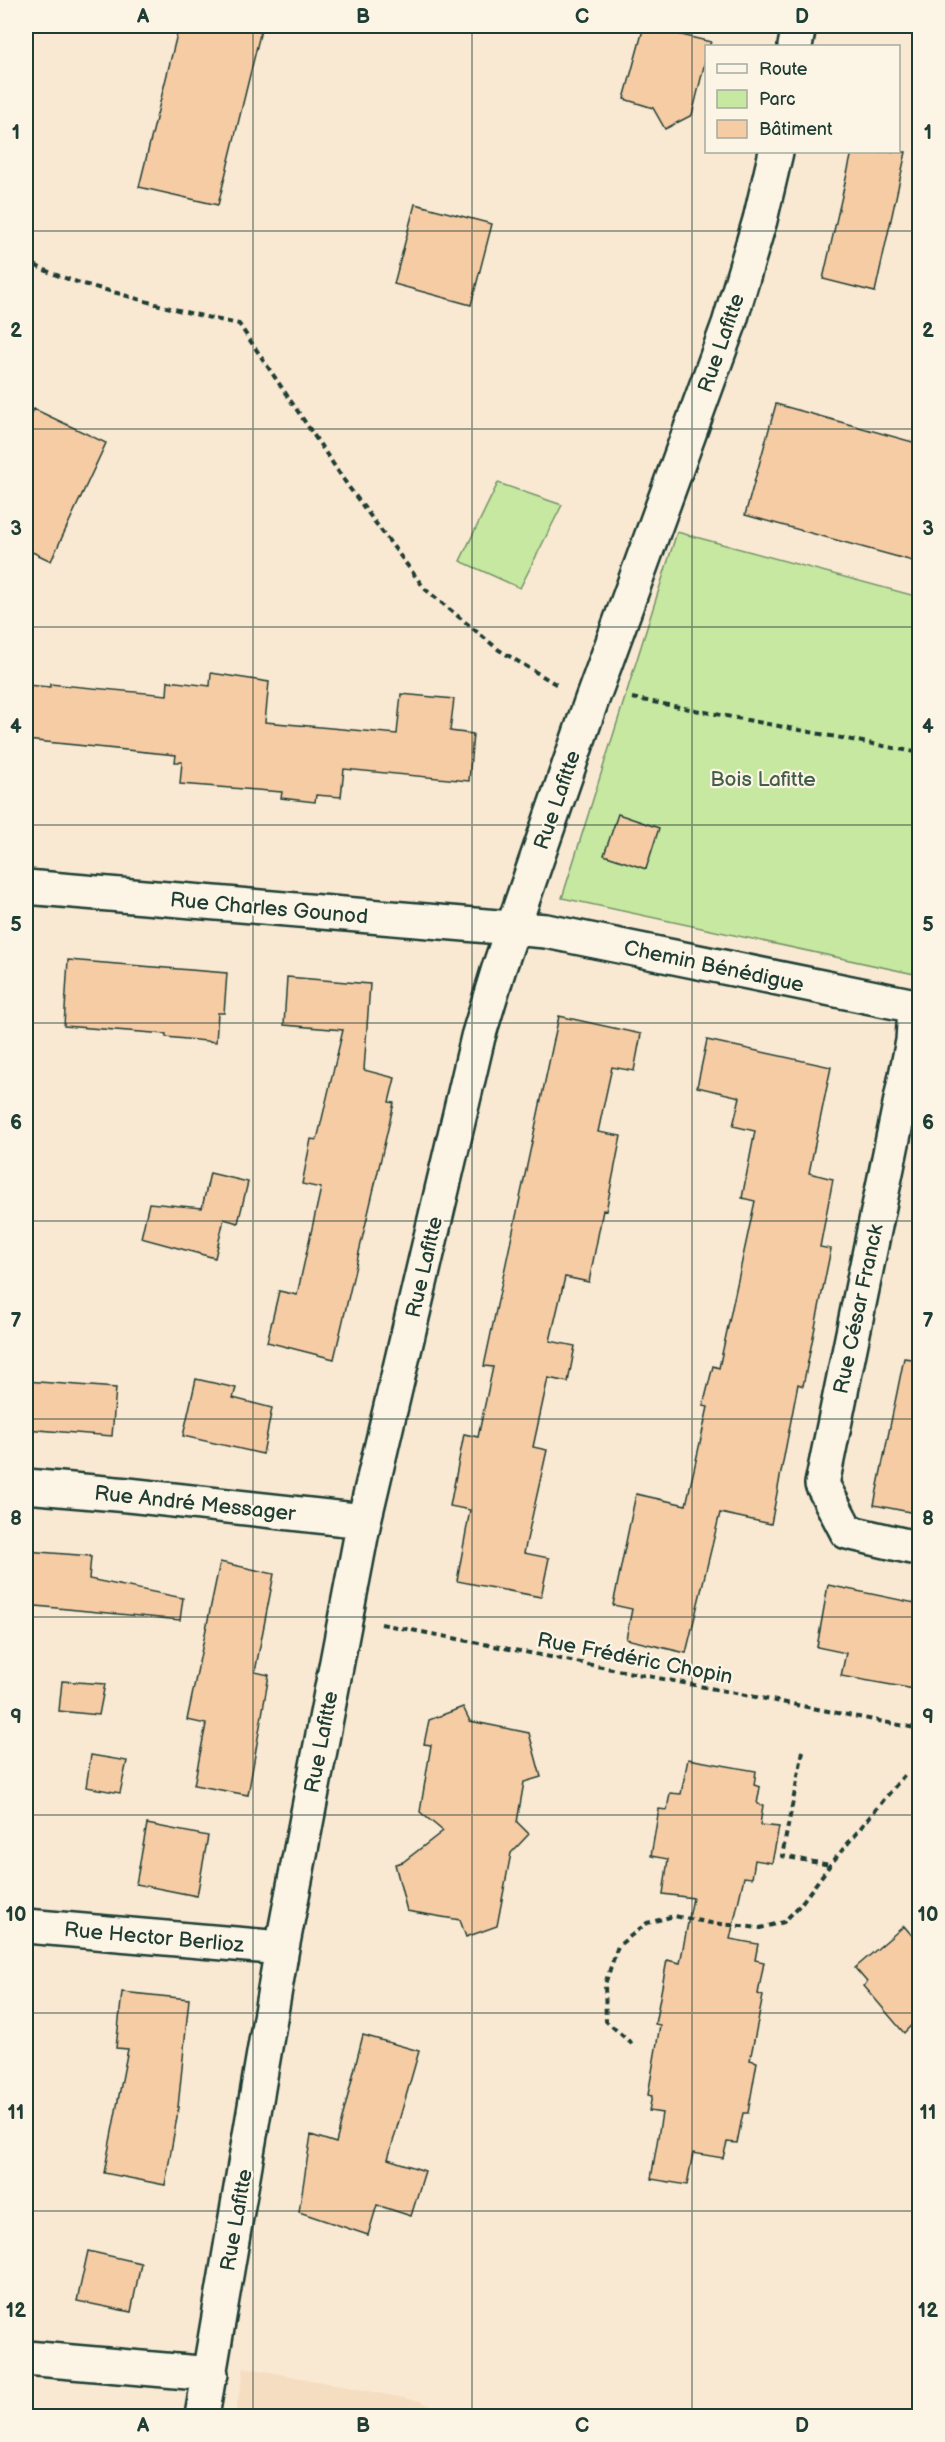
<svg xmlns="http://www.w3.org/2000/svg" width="945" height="2442" font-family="'Balsamiq Sans',sans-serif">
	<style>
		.built { fill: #f5ddc1 }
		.green { fill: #c7e8a0; stroke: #73926a; stroke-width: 1.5 }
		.building { fill: #f6cca5; stroke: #1f3d34; stroke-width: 1.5 }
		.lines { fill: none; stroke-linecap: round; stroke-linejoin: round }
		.minor-casing { stroke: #1f3d34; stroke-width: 38 }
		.path { stroke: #1f3d34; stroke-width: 4; stroke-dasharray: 6 4.5; stroke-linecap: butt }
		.minor { stroke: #fcf5e5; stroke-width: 33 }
		.grid { fill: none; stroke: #1f3d34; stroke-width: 1.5; stroke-opacity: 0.55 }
		.labels { text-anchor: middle; stroke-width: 4.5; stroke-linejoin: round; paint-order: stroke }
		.street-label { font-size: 21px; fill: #1f3d34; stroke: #fcf5e5 }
		.park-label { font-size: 21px; fill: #415f4a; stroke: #fcf5e5 }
		.neatline { fill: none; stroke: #1f3d34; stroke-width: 2 }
		.grid-label { font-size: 20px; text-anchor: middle; font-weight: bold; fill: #1f3d34 }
	</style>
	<rect width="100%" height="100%" fill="#fae9d2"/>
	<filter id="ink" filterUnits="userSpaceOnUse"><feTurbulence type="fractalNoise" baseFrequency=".0167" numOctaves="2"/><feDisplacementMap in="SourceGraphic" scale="12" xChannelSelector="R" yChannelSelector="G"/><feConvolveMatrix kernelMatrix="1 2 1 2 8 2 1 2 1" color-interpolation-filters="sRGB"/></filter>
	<g filter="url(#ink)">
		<path class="built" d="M 244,2367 L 420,2401 L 454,2416 L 235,2416 Z"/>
		<path class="green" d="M 498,483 L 562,505 L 520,588 L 460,561 Z
			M 677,532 L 919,597 L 919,975 L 562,898 Z"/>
		<path class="building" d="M 179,26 L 262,26 L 218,205 L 139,187 Z
			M 644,26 L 711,42 L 709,46 L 706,46 L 706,58 L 692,115 L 665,129 L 653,108 L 624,99 Z
			M 852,152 L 906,152 L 875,292 L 823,279 Z
			M 415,204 L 492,224 L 471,305 L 394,284 Z
			M 776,404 L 920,444 L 920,563 L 745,515 Z
			M 34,409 L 106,443 L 51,561 L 26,549 L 26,427 Z
			M 211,673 L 269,682 L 265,722 L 397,734 L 401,694 L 454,699 L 450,731 L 473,734 L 469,781 L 344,769 L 341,797 L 316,795 L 315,802 L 281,798 L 282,792 L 180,784 L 182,762 L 175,762 L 176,755 L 26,740 L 26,685 L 50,687 L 50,684 L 167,695 L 168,681 L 210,686 Z
			M 618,814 L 659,828 L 646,869 L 604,855 Z
			M 68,960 L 227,973 L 224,1013 L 218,1013 L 216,1042 L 166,1037 L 166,1034 L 64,1026 Z
			M 287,977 L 370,984 L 364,1070 L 395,1078 L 389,1102 L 394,1103 L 334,1359 L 267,1342 L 279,1291 L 297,1295 L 321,1188 L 302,1184 L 311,1139 L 317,1140 L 343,1030 L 284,1025 Z
			M 559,1016 L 641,1034 L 634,1071 L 612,1067 L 605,1099 L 598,1132 L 621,1136 L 606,1211 L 603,1210 L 589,1282 L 565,1277 L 550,1341 L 575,1346 L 568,1382 L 548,1378 L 533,1447 L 547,1450 L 524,1553 L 549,1558 L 541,1597 L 457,1581 L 470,1510 L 450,1506 L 464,1434 L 478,1437 L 493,1367 L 484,1366 Z
			M 707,1040 L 831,1067 L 809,1173 L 833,1179 L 820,1247 L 831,1249 L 803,1386 L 798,1384 L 771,1524 L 720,1513 L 686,1653 L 626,1639 L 632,1609 L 613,1605 L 636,1494 L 686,1505 L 708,1407 L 703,1406 L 713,1366 L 719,1368 L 755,1201 L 742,1198 L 755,1131 L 733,1126 L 740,1097 L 697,1087 Z
			M 210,1173 L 248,1182 L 238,1223 L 224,1219 L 215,1258 L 141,1238 L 149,1203 L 202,1208 Z
			M 904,1358 L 920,1360 L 920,1514 L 874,1505 Z
			M 196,1379 L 236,1388 L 233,1398 L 272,1408 L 263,1454 L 183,1436 Z
			M 26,1381 L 116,1388 L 112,1436 L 26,1429 Z
			M 26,1551 L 91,1556 L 89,1579 L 183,1598 L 180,1620 L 26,1605 Z
			M 220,1562 L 274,1574 L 255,1672 L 269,1675 L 248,1795 L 194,1785 L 206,1724 L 187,1720 Z
			M 828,1585 L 920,1604 L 920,1690 L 841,1676 L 846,1653 L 817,1647 Z
			M 62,1681 L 105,1684 L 99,1715 L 59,1711 Z
			M 463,1707 L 470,1721 L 529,1733 L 541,1777 L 524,1782 L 517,1822 L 529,1834 L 511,1853 L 497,1926 L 466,1937 L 460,1920 L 407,1911 L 395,1864 L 403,1862 L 443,1831 L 420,1812 L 431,1745 L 424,1744 L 429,1720 Z
			M 91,1755 L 127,1761 L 120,1793 L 86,1787 Z
			M 688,1759 L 756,1771 L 754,1785 L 760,1787 L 757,1804 L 763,1805 L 760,1825 L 779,1827 L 772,1863 L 755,1860 L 752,1878 L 744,1877 L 730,1939 L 758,1944 L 755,1960 L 764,1962 L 758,1994 L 763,1996 L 750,2060 L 757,2062 L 748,2113 L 743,2113 L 737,2143 L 727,2142 L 723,2158 L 693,2153 L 687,2185 L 651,2179 L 662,2113 L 649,2111 L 652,2096 L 648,2095 L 660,2025 L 655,2024 L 667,1960 L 680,1963 L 693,1898 L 663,1894 L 668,1859 L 651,1856 L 659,1809 L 667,1810 L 670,1793 L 681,1794 Z
			M 147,1824 L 208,1836 L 197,1896 L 136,1884 Z
			M 904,1926 L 920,1945 L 920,2016 L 904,2033 L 864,1986 L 867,1982 L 855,1968 Z
			M 122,1992 L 189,1999 L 177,2117 L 165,2185 L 104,2173 L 128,2049 L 116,2048 Z
			M 363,2035 L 419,2051 L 388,2159 L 425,2171 L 411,2216 L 377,2205 L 368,2235 L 299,2212 L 311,2135 L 336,2143 Z
			M 88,2251 L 141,2263 L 131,2312 L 77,2301 Z"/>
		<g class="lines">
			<defs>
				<path id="minor" d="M 795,46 L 799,26
					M 26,887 L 546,931 L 920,1007
					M 915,1008 L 913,1041 L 822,1484 L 847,1532 L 920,1549
					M 26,1486 L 128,1495 L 364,1521
					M 26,1926 L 282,1948
					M 26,2358 L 211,2374
					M 202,2416 L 282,1948 L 364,1521 L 478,1037 L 499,968 L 590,705 L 729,324 L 760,220 L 776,152"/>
			</defs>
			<use href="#minor" class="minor-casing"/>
			<path class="path" d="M 26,260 C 53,277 87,285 117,293 C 158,305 198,316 239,324 L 348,486 L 425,589 L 499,650 L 559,686
				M 632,698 L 920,753
				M 381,1624 L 920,1729
				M 803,1751 L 782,1856 L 830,1865
				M 632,2044 L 606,2021 L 605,1984 L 618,1946 L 647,1923 L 674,1916 L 711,1923 L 760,1928 L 784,1922 L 800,1905 L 830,1865 L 906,1773"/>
			<use href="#minor" class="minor"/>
		</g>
	</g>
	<path class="grid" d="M 253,26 L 253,2416M 472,26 L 472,2416M 692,26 L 692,2416M 26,231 L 920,231M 26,429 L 920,429M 26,627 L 920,627M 26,825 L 920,825M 26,1023 L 920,1023M 26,1221 L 920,1221M 26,1419 L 920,1419M 26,1617 L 920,1617M 26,1815 L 920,1815M 26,2013 L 920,2013M 26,2211 L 920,2211"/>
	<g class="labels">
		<g class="street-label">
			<text transform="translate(721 343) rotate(-71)" y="7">Rue Lafitte</text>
			<text transform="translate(557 800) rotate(-71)" y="7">Rue Lafitte</text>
			<text transform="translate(269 908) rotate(5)" y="7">Rue Charles Gounod</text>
			<text transform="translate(714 966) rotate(12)" y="7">Chemin Bénédigue</text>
			<text transform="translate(424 1267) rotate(-77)" y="7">Rue Lafitte</text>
			<text transform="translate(858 1309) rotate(-78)" y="7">Rue César Franck</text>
			<text transform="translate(195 1503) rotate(6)" y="7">Rue André Messager</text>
			<text transform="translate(635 1658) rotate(11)" y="7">Rue Frédéric Chopin</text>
			<text transform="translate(321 1742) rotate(-79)" y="7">Rue Lafitte</text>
			<text transform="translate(154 1937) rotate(5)" y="7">Rue Hector Berlioz</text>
			<text transform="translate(236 2220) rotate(-80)" y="7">Rue Lafitte</text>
		</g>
		<g class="park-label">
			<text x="763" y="786">Bois Lafitte</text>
		</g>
	</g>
	<rect width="945" height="2442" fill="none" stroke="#fcf5e5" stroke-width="66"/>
	<rect x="705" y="45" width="195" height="108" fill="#fcf5e5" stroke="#a4ab9e" stroke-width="1.5"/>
	<rect x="717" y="64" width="30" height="9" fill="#fcf5e5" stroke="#a4ab9e" stroke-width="1.5"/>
	<text x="759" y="75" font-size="18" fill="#1f3d34">Route</text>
	<rect x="717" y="90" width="30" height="18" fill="#c7e8a0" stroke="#a4ab9e" stroke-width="1.5"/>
	<text x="759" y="105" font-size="18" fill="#1f3d34">Parc</text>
	<rect x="717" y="120" width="30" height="18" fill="#f6cca5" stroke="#a4ab9e" stroke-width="1.5"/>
	<text x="759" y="135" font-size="18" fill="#1f3d34">Bâtiment</text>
	<rect x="33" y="33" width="879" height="2376" class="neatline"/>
	<g class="grid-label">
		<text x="143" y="23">A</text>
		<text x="363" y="23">B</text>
		<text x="582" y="23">C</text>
		<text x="802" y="23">D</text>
		<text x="16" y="139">1</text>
		<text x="928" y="139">1</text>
		<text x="16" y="337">2</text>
		<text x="928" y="337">2</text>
		<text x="16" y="535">3</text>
		<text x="928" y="535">3</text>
		<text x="16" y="733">4</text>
		<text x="928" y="733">4</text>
		<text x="16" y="931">5</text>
		<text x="928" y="931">5</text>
		<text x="16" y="1129">6</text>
		<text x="928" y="1129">6</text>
		<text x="16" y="1327">7</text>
		<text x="928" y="1327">7</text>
		<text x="16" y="1525">8</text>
		<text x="928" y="1525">8</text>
		<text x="16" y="1723">9</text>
		<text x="928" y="1723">9</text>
		<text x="16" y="1921">10</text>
		<text x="928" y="1921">10</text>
		<text x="16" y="2119">11</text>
		<text x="928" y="2119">11</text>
		<text x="16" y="2317">12</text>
		<text x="928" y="2317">12</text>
		<text x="143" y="2432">A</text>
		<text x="363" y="2432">B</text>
		<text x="582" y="2432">C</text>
		<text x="802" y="2432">D</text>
	</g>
</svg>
